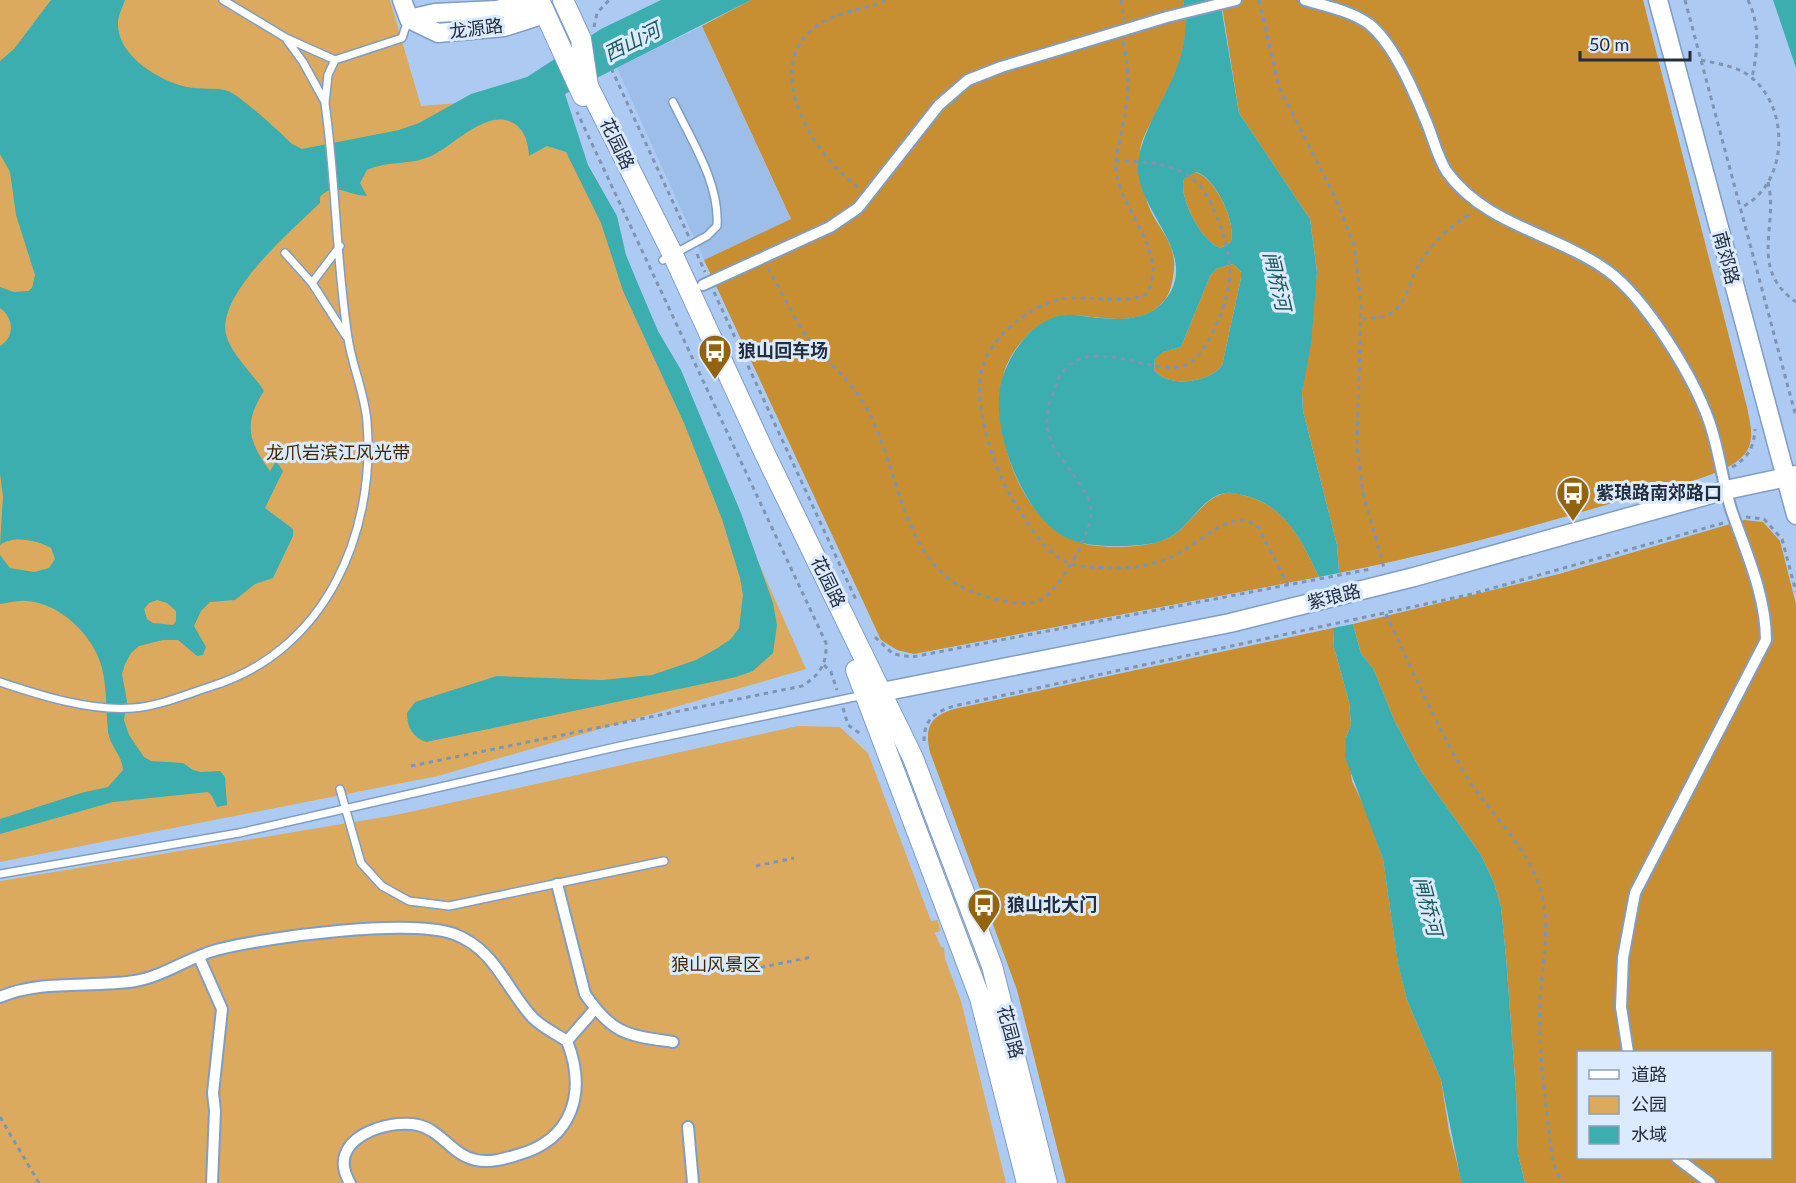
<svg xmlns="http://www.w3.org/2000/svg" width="1796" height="1183" font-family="Lato,'Noto Sans SC',sans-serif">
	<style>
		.built { fill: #9dbee9 }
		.green { fill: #dcaa5f }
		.forest { fill: #c78f32; fill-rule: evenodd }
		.water { fill: #3caeaf; fill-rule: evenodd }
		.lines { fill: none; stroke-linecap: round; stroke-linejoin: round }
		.service-casing { stroke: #819cc2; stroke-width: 10 }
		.pedestrian-casing { stroke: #819cc2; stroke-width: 14 }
		.tertiary-casing { stroke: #819cc2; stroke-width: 21 }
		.secondary-casing { stroke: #819cc2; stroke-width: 22 }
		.path { stroke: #7d95b4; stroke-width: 3; stroke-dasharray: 4.5 4.5; stroke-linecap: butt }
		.service { stroke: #fff; stroke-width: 7 }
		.pedestrian { stroke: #fff; stroke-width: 10 }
		.tertiary { stroke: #fff; stroke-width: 18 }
		.secondary { stroke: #fff; stroke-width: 20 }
		.labels { text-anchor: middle; stroke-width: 6; stroke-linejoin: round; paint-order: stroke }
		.street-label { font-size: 18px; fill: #222e3d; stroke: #dbeafe }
		.poi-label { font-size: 18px; font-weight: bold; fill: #222e3d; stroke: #dbeafe; text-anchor: start }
		.park-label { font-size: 18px; fill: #3d2600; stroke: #dbeafe }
		.water-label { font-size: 20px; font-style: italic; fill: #1b5a5b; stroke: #dbeafe }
	</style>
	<rect width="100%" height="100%" fill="#adcbf2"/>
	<path class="built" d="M 702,26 L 791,220 L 704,260 L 617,68 Z"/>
	<path class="green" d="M 0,0 L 390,0 L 421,106 L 508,99 L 539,91 L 675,376 L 806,669 L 438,776 L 0,862 Z
		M 798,726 L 840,727 L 868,753 L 931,921 L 938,920 L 940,931 L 935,933 L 941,947 L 944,947 L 945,959 L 961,1001 L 1006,1183 L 0,1183 L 0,881 L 396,815 Z"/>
	<path class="forest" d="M 751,0 L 1183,0 C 1192,48 1175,74 1155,115 C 1149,126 1140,141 1140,153 C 1139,166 1142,185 1146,198 C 1154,229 1180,240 1173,277 C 1172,285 1169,295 1164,301 C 1141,328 1103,317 1073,315 C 1043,313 1011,346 1004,373 C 988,435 1025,540 1098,546 C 1119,548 1149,547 1168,538 C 1190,528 1206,490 1233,493 C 1284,501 1299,535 1319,577 L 914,654 L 897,650 L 881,640 L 704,260 L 791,219 L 702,26 Z
		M 1221,0 L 1643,0 L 1747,407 C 1750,423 1756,441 1744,455 C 1725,476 1671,486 1643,494 C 1543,524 1442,552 1339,573 L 1337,545 L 1303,411 L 1302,392 L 1317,272 L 1310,219 L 1239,113 Z
		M 1195,172 C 1216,178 1236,221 1231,242 L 1221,248 C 1202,243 1178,197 1184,179 Z
		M 1233,264 L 1241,272 L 1241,278 L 1222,366 C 1209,382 1169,389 1154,370 L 1155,357 L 1163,352 L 1181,347 L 1210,276 L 1216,269 Z
		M 1744,520 L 1763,522 L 1780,541 L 1796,604 L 1796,1183 L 1525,1183 L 1518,1154 L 1516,1092 L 1506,957 L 1501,907 L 1494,883 L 1481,855 L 1421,771 L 1395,722 L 1373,668 L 1361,654 L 1353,624 L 1559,574 ZM 1578,1052 L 1770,1052 L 1770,1158 L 1578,1158 Z
		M 1333,628 L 1334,647 L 1349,702 L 1351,724 L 1346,738 L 1352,781 L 1365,808 L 1383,859 L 1398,963 L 1407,1000 L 1441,1080 L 1449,1131 L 1462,1183 L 1066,1183 L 1017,990 L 930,752 C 924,727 931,716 954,709 Z"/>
	<path class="water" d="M 51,0 L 125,0 C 123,7 118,15 118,22 C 116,55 159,81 187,87 C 200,90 216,87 228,91 C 241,96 281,133 292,144 L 302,149 L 399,130 L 419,123 L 471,94 L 527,77 L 601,29 L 661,0 L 751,0 L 565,94 L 588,165 L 617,216 L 626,255 L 638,284 L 658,331 L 681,370 L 701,418 L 741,513 L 773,603 L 777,625 L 773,653 L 753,671 L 736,677 L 426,742 C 413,737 407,728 407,713 L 415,702 L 497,676 L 602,680 L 652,675 L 696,660 L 716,649 L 731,639 L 739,628 L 743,595 L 740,578 L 722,519 L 684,423 L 623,291 L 601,223 L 566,152 L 547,146 L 529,156 C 528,144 526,132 515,124 C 488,106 453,147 429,157 C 409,165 386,161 367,170 L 360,183 L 367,196 C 348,196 335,181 320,197 L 320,203 C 293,229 217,294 226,334 C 230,353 253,374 264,391 C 243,423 248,441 270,471 L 276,461 L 283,471 L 265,508 L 293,529 L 293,536 L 273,578 L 255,584 L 235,600 L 210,602 L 201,611 L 194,626 L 206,647 L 203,655 L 197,656 L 178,640 L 163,640 L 139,646 L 131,653 L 125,664 L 122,674 L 127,701 L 124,720 L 129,735 L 144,757 L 151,761 L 183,763 L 193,770 L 201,772 L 220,771 L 225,777 L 227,805 L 217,807 L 212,796 L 208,792 L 113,802 L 0,834 L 0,819 L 81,793 L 108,787 L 123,770 C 122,755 110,746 108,732 C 106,711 107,689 102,668 C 94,636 60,603 27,601 C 18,600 9,603 0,604 L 0,555 L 10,568 L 34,572 L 49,568 L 55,559 L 51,548 C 38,540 12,535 0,545 L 3,496 L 0,474 L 0,346 C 15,337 14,318 0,308 L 0,287 L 14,292 L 28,291 L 32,288 L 35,275 L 16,215 L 10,172 L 0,154 L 0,61 L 14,49 ZM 157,600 L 167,603 L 176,611 L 176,621 L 173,625 L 153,623 L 147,619 L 144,609 L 149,603 Z
		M 1183,0 L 1220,0 L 1239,113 L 1310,219 L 1317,272 L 1311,344 L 1302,392 L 1303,411 L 1337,545 L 1339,573 L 1319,577 C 1299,535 1283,500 1232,493 C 1205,490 1190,528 1168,538 C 1152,546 1130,546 1113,546 C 1096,546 1078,544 1063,536 C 1022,513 990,428 1001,383 C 1009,352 1037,312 1074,315 C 1103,318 1143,327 1165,300 C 1201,255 1138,213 1138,168 C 1138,152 1145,135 1152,120 C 1173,77 1192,49 1183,0 ZM 1196,172 C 1216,178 1236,221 1231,242 L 1221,248 C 1202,243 1178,197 1184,179 ZM 1233,264 L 1241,272 L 1241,278 L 1222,366 C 1209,382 1169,389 1154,370 L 1155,358 L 1163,352 L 1181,347 L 1210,276 L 1216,269 Z
		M 1773,0 L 1796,0 L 1796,68 Z
		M 1353,624 L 1361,654 L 1373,668 L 1395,722 L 1421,771 L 1481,855 L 1494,883 L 1501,907 L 1506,957 L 1516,1092 L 1518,1154 L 1525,1183 L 1462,1183 L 1460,1176 L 1441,1080 L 1407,1000 L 1398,964 L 1383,859 L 1345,757 L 1346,738 L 1351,724 L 1349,702 L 1334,647 L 1333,628 Z"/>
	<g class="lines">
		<defs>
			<path id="service" d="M 223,0 L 286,38 L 335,60 L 402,38 L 408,20
				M 287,40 L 303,62 L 325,102
				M 285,253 L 312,283 L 346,336
				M 663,260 L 707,236 L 717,226 C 720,183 691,140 673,102
				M 312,283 L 340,246
				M 0,682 C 42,696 89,711 133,708 C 160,706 187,694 212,686 C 325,651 376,534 367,422 C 365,394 352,366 348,338 C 336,261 336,181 325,103 L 328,75 L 335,60
				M 340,789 L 361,863 L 382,886 L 409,901 L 449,906 L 664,861
				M 0,874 L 239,833 L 620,746 L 864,695"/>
			<path id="pedestrian" d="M 1305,0 C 1326,6 1351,11 1369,24 C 1394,44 1414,92 1426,121 C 1433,137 1437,157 1447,172 C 1485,225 1557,234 1608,271 C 1646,299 1693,376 1709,421 C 1719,449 1722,480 1731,509 C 1745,550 1766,595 1766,640 L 1635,893 L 1623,958 L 1621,1007 L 1628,1052
				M 703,285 L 830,227 L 858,208 L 939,105 L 968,80 L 1001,67 L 1167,17 L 1236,0
				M 557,884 L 585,994 C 613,1035 627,1035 673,1042
				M 199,957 L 222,1009 L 213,1093 L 215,1111 L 212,1183
				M 0,997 C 41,979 91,988 135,981 C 165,976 190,956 220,949 C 268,937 409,918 454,934 C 495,949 506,989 533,1018 C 542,1027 556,1034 567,1041 C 587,1092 573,1140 517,1155 C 504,1159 490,1163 476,1160 C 453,1156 441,1130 418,1125 C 386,1118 324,1140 350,1183
				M 567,1041 L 595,1009
				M 688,1127 L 693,1183
				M 1677,1158 L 1710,1183"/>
			<path id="tertiary" d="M 402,0 L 409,19 L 438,33 L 504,27 L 545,14
				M 1658,0 L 1796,515
				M 409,19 L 435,13 L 497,10 L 537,0
				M 867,695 L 1230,623 L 1414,577 L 1726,490 L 1796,475"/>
			<path id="secondary" d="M 539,0 L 583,96
				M 563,0 L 581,39 L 588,86 L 673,255 L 765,454 L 913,758 L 992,966 L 1047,1183
				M 856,670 L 980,998 L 1027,1183"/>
		</defs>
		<use href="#service" class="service-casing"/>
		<use href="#pedestrian" class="pedestrian-casing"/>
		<use href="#tertiary" class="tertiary-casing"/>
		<use href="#secondary" class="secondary-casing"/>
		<path class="path" d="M 1121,0 L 1124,19
			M 1259,0 L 1279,87 L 1335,197 L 1354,245 L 1361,303 L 1357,448 L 1363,493 L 1384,568
			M 1685,0 L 1796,417
			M 1748,0 C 1760,25 1758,51 1752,77
			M 594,27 L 597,13 L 609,0
			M 1123,42 C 1130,69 1129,96 1123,124 C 1120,143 1113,159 1117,178 C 1125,212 1170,260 1146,294 C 1127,305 1086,295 1061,299 C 1043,303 1027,313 1013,324 C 1002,334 991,346 985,360 C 969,395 992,463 1010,495 C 1027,522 1047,562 1081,566 C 1116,570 1152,570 1183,551 C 1204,538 1220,520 1247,520 L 1258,527 L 1288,585
			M 600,44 L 689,237
			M 1701,60 C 1719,64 1738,66 1752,78 C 1791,110 1788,186 1740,208
			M 1768,182 C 1779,227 1748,268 1796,302
			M 858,187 C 814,157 758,66 818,25 C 838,11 865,10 887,0
			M 697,254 L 705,272
			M 768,268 C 782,292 794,320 811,342 C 831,366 850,379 866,407 C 901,468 901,573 982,595 C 998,600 1021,607 1038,601 C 1058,594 1093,532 1091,510 C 1091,500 1085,493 1080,485 C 1058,450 1038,440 1051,398 C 1055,387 1058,376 1066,368 C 1095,338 1153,375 1183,366 C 1208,359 1230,297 1230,273 C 1230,248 1217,212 1204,191 C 1185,163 1146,161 1116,161
			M 714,292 L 857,602
			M 1362,319 C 1371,318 1385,318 1393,312 C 1405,303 1409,285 1415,272 C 1428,246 1448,227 1472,213
			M 1732,467 C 1748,458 1754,447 1755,429
			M 1746,517 L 1764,519 L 1782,539 L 1796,592
			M 1386,614 C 1411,668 1435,722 1465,774 C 1490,815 1531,848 1542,896 C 1551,931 1541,966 1540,1001 C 1538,1052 1546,1105 1552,1156 L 1556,1171 L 1563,1183
			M 875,637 L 893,654 L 912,657 L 1371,569
			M 824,665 L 831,672 L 837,690
			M 843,708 L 848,725 L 862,735
			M 924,741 C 924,719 935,712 954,706 L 1472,594 L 1723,523
			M 411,766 L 802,686 C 820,675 827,664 826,643 L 577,112
			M 756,866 L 794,858
			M 743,971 L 812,957
			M 0,1117 L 39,1183"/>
		<use href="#service" class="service"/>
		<use href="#pedestrian" class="pedestrian"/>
		<use href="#tertiary" class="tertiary"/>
		<use href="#secondary" class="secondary"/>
	</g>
	<defs>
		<symbol id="bus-pin" viewBox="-11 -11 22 30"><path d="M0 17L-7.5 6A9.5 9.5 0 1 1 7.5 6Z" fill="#926410" stroke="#dbeafe"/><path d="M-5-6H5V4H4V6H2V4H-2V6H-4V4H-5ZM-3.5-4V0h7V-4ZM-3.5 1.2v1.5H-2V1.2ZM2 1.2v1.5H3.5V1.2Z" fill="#fff"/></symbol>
	</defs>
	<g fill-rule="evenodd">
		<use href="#bus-pin" x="696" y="332" width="38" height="52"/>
		<use href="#bus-pin" x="1554" y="474" width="38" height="52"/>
		<use href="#bus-pin" x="965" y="886" width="38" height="52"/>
	</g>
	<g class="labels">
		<g class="street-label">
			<text transform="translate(476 29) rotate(-7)" y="6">龙源路</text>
			<text transform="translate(617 144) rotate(64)" y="6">花园路</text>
			<text transform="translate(1726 258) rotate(75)" y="6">南郊路</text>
			<text transform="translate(828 582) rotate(64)" y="6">花园路</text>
			<text transform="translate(1334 597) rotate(-14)" y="6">紫琅路</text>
			<text transform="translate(1010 1032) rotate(75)" y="6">花园路</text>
		</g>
		<g class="poi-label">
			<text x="738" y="357">狼山回车场</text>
			<text x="1596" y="499">紫琅路南郊路口</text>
			<text x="1007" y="911">狼山北大门</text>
		</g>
		<g class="park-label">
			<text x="338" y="459">龙爪岩滨江风光带</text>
			<text x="716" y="971">狼山风景区</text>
		</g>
		<g class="water-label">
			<text transform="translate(632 42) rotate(-27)" y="7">西山河</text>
			<text transform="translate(1277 281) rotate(77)" y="7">闸桥河</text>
			<text transform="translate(1428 906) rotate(76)" y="7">闸桥河</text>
		</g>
	</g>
	<rect x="1577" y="1051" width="195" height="108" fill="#dbeafe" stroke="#919fb1" stroke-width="1.5"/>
	<rect x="1589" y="1070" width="30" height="9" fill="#ffffff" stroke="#919fb1" stroke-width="1.5"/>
	<text x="1631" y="1081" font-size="18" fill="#222e3d">道路</text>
	<rect x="1589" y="1096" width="30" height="18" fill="#dcaa5f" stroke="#919fb1" stroke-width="1.5"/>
	<text x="1631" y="1111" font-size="18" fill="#222e3d">公园</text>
	<rect x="1589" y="1126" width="30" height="18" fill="#3caeaf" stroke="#919fb1" stroke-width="1.5"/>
	<text x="1631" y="1141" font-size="18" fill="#222e3d">水域</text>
	<path d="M1580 51v9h110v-9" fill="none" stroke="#222e3d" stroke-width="3"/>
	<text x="1589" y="51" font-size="18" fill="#222e3d" stroke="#dbeafe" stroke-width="4.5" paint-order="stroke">50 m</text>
</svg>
